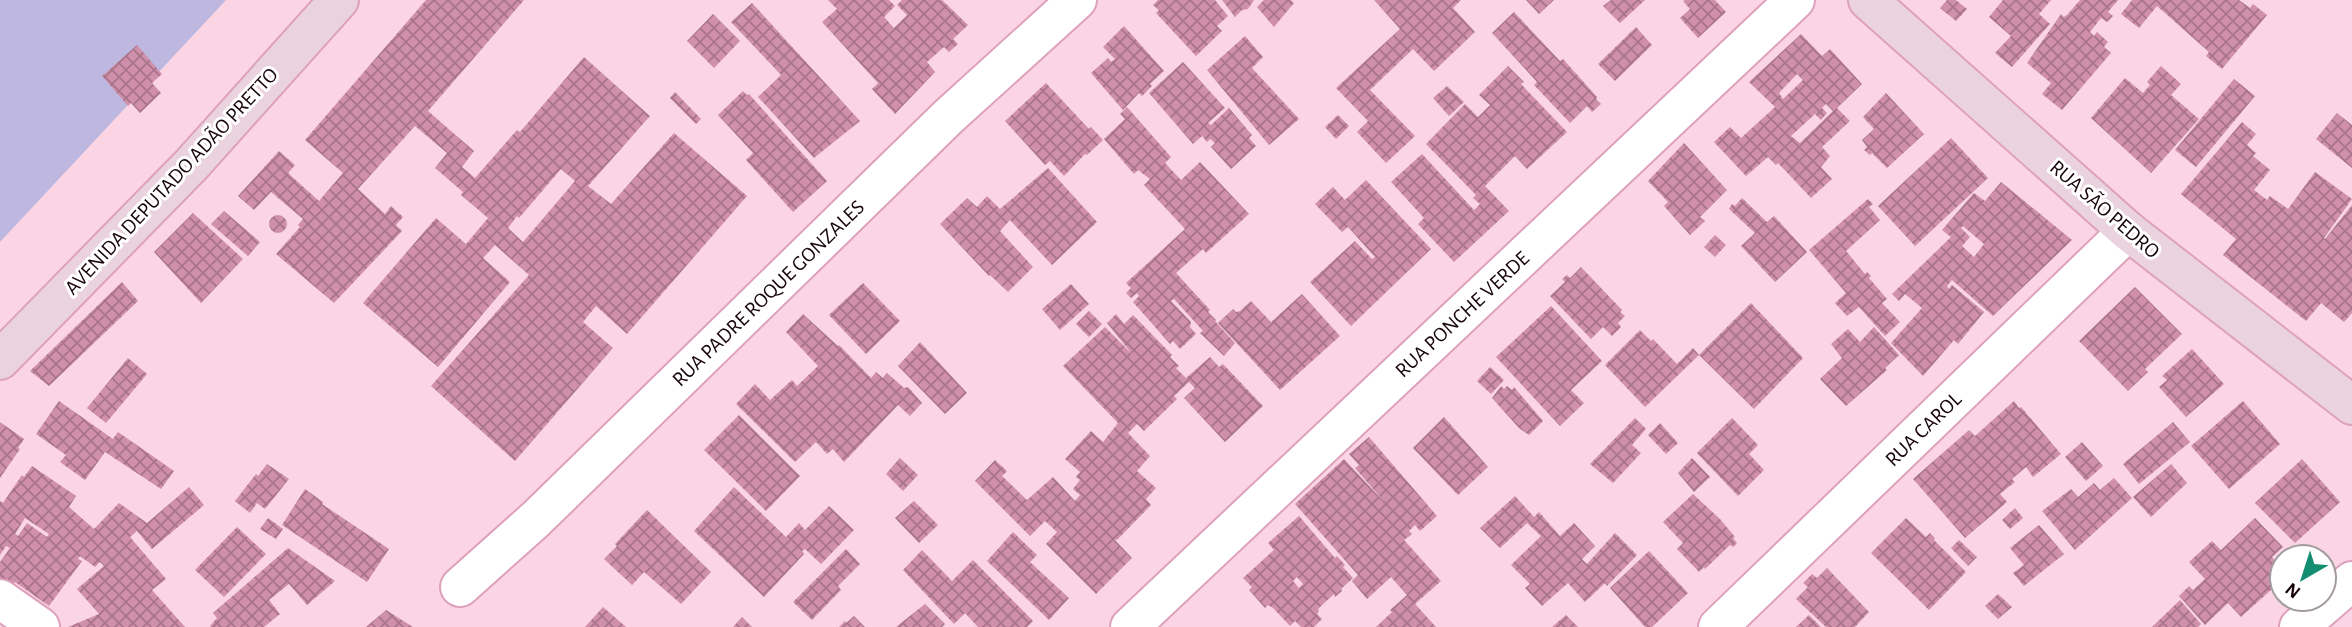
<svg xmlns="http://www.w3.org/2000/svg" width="2352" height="627" font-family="'Alegreya Sans',sans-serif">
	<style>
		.green { fill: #beb8e0 }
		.building { fill: url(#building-cross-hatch); fill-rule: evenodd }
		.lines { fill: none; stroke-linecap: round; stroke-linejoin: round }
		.street-casing { stroke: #dea1bb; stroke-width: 42 }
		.secondary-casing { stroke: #dea1bb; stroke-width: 42 }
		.street { stroke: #fff; stroke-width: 38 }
		.secondary { stroke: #ead3de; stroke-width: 38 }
		.labels { text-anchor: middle; stroke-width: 6; stroke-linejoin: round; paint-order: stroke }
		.street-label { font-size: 21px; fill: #18050e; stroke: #fff }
	</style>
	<defs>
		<pattern id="building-cross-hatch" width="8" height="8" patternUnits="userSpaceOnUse" patternTransform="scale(1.75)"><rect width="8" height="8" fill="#d090ab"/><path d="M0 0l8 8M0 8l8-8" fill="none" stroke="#a8748a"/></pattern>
	</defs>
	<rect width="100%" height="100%" fill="#fbd5e4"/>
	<path class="green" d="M 0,0 L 226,0 L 0,242 Z"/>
	<path class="building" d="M 426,0 L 524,0 L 428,111 L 474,151 L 462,167 L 475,178 L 517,130 L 520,132 L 584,57 L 650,116 L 588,186 L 611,204 L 674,133 L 747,196 L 627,334 L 596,306 L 583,322 L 613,348 L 515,461 L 431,386 L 529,275 L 495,245 L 483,258 L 510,282 L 438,367 L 363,303 L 436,218 L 466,244 L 488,218 L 461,195 L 463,192 L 435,168 L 447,153 L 415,126 L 358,189 L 385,214 L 391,206 L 403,217 L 396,225 L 402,231 L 334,303 L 276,254 L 300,227 L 298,225 L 303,219 L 271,192 L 254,210 L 238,196 L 279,151 L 295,165 L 288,173 L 319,201 L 343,173 L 305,140 ZM 561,169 L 575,181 L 523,242 L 508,228 L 517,216 L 519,218 Z
		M 828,0 L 889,0 L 895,6 L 884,17 L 894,28 L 907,15 L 897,5 L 902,0 L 942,0 L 968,25 L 953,39 L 958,44 L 949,52 L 944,47 L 927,62 L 935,72 L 895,114 L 872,89 L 878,83 L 822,22 L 837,9 Z
		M 1158,0 L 1215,0 L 1228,16 L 1217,26 L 1222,31 L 1196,56 L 1156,13 L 1159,10 L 1153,5 Z
		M 1222,0 L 1254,0 L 1248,9 L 1242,10 L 1235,17 Z
		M 1264,0 L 1291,0 L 1294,3 L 1274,27 L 1257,7 Z
		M 1374,0 L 1461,0 L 1453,8 L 1475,32 L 1434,71 L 1413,49 L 1370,90 L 1415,136 L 1386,163 L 1357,132 L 1368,121 L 1336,88 L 1400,29 Z
		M 1526,0 L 1554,0 L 1539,14 Z
		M 1611,0 L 1645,0 L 1620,23 L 1603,6 Z
		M 1685,0 L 1715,0 L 1726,12 L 1698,38 L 1680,18 L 1690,9 L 1683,1 Z
		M 1947,0 L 1956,0 L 1967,9 L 1956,21 L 1940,8 Z
		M 2003,0 L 2051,0 L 2039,14 L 2050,24 L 2012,67 L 1995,53 L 2011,36 L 1989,17 Z
		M 2080,0 L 2118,0 L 2108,12 L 2113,16 L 2107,22 L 2101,18 L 2090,32 L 2094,36 L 2097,32 L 2108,42 L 2104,47 L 2111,53 L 2062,110 L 2042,94 L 2051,83 L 2027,63 L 2061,14 L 2064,17 L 2068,14 Z
		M 2132,0 L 2239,0 L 2250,8 L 2253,4 L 2267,15 L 2222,69 L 2206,56 L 2209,52 L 2157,6 L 2139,28 L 2121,14 Z
		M 752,3 L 860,121 L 814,158 L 758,97 L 781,75 L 731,22 Z
		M 1514,12 L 1560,61 L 1563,59 L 1597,97 L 1596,99 L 1601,104 L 1592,112 L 1587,106 L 1570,123 L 1534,85 L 1537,82 L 1492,33 Z
		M 713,14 L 740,41 L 714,68 L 687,41 Z
		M 1124,26 L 1164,71 L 1150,84 L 1152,86 L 1142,96 L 1139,93 L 1123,110 L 1091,73 L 1108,58 L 1111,62 L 1115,59 L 1103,47 Z
		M 1636,27 L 1652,45 L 1615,81 L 1598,64 Z
		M 1801,34 L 1822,56 L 1830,49 L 1862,84 L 1837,108 L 1850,121 L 1822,147 L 1830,156 L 1821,167 L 1832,179 L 1811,198 L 1778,163 L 1776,165 L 1768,157 L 1746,176 L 1714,142 L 1730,127 L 1741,138 L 1775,107 L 1749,82 ZM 1797,74 L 1803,80 L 1783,99 L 1779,93 ZM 1826,104 L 1833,111 L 1800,143 L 1791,136 L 1815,114 L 1821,120 L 1827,113 L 1822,108 Z
		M 1245,36 L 1263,57 L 1252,68 L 1299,119 L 1269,145 L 1207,70 Z
		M 137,45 L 162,74 L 152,83 L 161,93 L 140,113 L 131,103 L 128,106 L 102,76 Z
		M 1183,62 L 1225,108 L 1208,123 L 1211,125 L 1229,108 L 1252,135 L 1249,138 L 1256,146 L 1231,169 L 1211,147 L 1215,143 L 1210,139 L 1207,142 L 1202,136 L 1193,144 L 1149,93 Z
		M 1508,66 L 1524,82 L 1521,84 L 1567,132 L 1527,169 L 1515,156 L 1485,186 L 1509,211 L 1454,262 L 1418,224 L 1424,218 L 1391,182 L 1422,154 L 1474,210 L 1480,204 L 1473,198 L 1476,195 L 1426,144 L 1465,104 L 1478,117 L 1490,105 L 1479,95 Z
		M 2161,66 L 2181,84 L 2171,95 L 2199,119 L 2151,173 L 2091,118 L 2125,78 L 2143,93 L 2150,85 L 2147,82 Z
		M 2234,79 L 2255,96 L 2196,167 L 2175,150 Z
		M 1046,83 L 1089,129 L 1091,127 L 1103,140 L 1087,155 L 1085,154 L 1064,176 L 1050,161 L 1045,165 L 1005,121 Z
		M 1447,86 L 1464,102 L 1449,116 L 1433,98 Z
		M 743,91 L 747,95 L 749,94 L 827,181 L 793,212 L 746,160 L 753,153 L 718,115 Z
		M 675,92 L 701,119 L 696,124 L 670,98 Z
		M 1886,93 L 1924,134 L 1887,168 L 1872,153 L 1870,155 L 1864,150 L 1867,147 L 1862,140 L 1874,129 L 1863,117 Z
		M 1127,107 L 1171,157 L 1165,163 L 1181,180 L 1200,162 L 1249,214 L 1206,253 L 1203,249 L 1176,273 L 1210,310 L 1208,312 L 1216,320 L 1215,321 L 1235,343 L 1224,356 L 1200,333 L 1203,331 L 1174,299 L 1171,301 L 1191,322 L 1190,327 L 1196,334 L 1180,349 L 1173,341 L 1170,344 L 1133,302 L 1139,296 L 1137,293 L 1131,298 L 1126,293 L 1131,288 L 1126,283 L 1185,229 L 1144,185 L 1150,179 L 1138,170 L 1134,174 L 1104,139 L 1125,119 L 1120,114 Z
		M 2337,113 L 2352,125 L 2352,168 L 2316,139 Z
		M 1338,115 L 1349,126 L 1336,139 L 1325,127 Z
		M 2242,122 L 2256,134 L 2247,145 L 2256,153 L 2253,156 L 2270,170 L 2254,190 L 2267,200 L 2270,196 L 2288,209 L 2315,172 L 2352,199 L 2324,238 L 2325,239 L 2352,205 L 2352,313 L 2344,322 L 2321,303 L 2306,321 L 2223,255 L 2236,239 L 2181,194 Z
		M 1951,138 L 1988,178 L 1915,246 L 1878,206 Z
		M 1684,143 L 1727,190 L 1700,217 L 1705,221 L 1690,235 L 1664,206 L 1668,202 L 1648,181 Z
		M 1048,168 L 1097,222 L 1052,265 L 1010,220 L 1000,231 L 1033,267 L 1008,292 L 990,275 L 989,276 L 940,224 L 967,198 L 977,207 L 987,196 L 1000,209 Z
		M 1366,180 L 1431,249 L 1351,326 L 1310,282 L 1355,241 L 1372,259 L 1375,257 L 1348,227 L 1342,232 L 1315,204 L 1333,187 L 1345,200 Z
		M 2001,182 L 2072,240 L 1993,316 L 1952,280 L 1947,286 L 1949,289 L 1952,285 L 1984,312 L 1958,344 L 1954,340 L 1923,376 L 1891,343 L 1922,308 L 1905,294 L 1899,301 L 1892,294 L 1951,237 L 1942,230 L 1974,193 L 1985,201 ZM 1963,226 L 1984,244 L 1974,257 L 1962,246 L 1970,237 L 1961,228 Z
		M 1742,198 L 1767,222 L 1774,216 L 1807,252 L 1775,282 L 1741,246 L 1755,233 L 1729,209 L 1732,204 L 1735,206 Z
		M 1868,199 L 1873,204 L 1869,207 L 1880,220 L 1846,251 L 1865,274 L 1867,272 L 1871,276 L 1869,278 L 1887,299 L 1882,303 L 1900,322 L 1885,336 L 1859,307 L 1847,316 L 1835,303 L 1846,293 L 1809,250 Z
		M 224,211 L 260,242 L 248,256 L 211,224 Z
		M 193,213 L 243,259 L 201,303 L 154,252 Z
		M269 224a9 9 0 1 1 18 0a9 9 0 1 1-18 0Z
		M 1715,235 L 1726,245 L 1715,257 L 1704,247 Z
		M 1581,267 L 1622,310 L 1620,312 L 1625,316 L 1618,323 L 1621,327 L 1612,336 L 1603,327 L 1591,339 L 1550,296 L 1565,282 L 1562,279 L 1567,275 L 1570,278 Z
		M 122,282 L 138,301 L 49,386 L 30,371 Z
		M 863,283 L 900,321 L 866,354 L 829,315 Z
		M 1071,284 L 1089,304 L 1060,330 L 1042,309 Z
		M 2135,287 L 2182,334 L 2145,369 L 2148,372 L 2128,391 L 2079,341 Z
		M 1302,294 L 1340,336 L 1280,390 L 1218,323 L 1233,309 L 1236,312 L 1240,311 L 1251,301 L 1271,322 Z
		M 1751,303 L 1803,358 L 1754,409 L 1699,355 L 1645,407 L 1605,365 L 1640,330 L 1651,341 L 1653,339 L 1677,364 L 1693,348 L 1699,355 Z
		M 1551,306 L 1602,361 L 1571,390 L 1584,403 L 1560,426 L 1496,357 Z
		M 1089,311 L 1102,324 L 1089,337 L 1076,324 Z
		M 803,314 L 838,346 L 839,345 L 871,378 L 876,372 L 883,378 L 887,373 L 904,388 L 908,387 L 922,403 L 910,416 L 898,405 L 844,462 L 833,449 L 827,454 L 816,442 L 795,462 L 736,404 L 755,384 L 770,400 L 792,380 L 797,386 L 818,366 L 786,332 Z
		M 1116,314 L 1124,324 L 1133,315 L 1172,355 L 1170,357 L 1179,366 L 1176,368 L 1186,378 L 1210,357 L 1219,367 L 1223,364 L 1263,406 L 1225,442 L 1184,398 L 1195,388 L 1189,382 L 1174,396 L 1177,399 L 1144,431 L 1137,424 L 1128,433 L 1150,456 L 1137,471 L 1156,488 L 1146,499 L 1151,505 L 1117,540 L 1114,539 L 1132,558 L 1096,594 L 1046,544 L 1057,532 L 1045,521 L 1030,536 L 975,481 L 995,460 L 1007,471 L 1002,476 L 1027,500 L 1053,477 L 1075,501 L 1080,495 L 1073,489 L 1080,480 L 1076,477 L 1080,472 L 1065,459 L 1091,431 L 1103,442 L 1118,423 L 1063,366 L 1105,327 L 1132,354 L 1107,323 Z
		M 1874,327 L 1899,355 L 1885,368 L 1887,370 L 1846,406 L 1820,379 L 1842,358 L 1831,344 L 1848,329 L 1860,342 Z
		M 920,342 L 967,393 L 945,414 L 898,366 Z
		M 2192,349 L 2224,384 L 2186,417 L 2159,387 L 2167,380 L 2162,376 Z
		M 128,358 L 147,374 L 106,423 L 87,408 Z
		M 1490,367 L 1504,380 L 1491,394 L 1477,381 Z
		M 1501,386 L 1504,389 L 1507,386 L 1512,390 L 1514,387 L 1543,421 L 1529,435 L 1519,428 L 1492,398 Z
		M 59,401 L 113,439 L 118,432 L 174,471 L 161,489 L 105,452 L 85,480 L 60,462 L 66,455 L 36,434 Z
		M 2014,401 L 2019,408 L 2021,407 L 2061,454 L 2033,477 L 2026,467 L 2012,479 L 2015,482 L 2000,494 L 2007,502 L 1965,538 L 1913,479 L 1969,430 L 1975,436 Z
		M 2243,401 L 2280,444 L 2229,489 L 2191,446 Z
		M 739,415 L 800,476 L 766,511 L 704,450 Z
		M 1444,417 L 1488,467 L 1458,495 L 1413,448 Z
		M 1635,418 L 1646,429 L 1632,445 L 1641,453 L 1613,483 L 1590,464 Z
		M 1732,418 L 1758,445 L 1749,454 L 1764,470 L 1738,496 L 1697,453 Z
		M 0,422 L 24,439 L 18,448 L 20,449 L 0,478 Z
		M 2173,422 L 2190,442 L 2139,484 L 2123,464 Z
		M 1660,423 L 1678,443 L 1666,454 L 1648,435 Z
		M 1369,437 L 1437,516 L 1420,531 L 1415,525 L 1409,531 L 1412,534 L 1404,540 L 1441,581 L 1415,604 L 1436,627 L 1376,627 L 1392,612 L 1390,610 L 1407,595 L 1391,577 L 1367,599 L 1352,581 L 1358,575 L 1295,504 L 1344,459 L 1386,504 L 1355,468 L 1359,465 L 1349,454 Z
		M 2082,442 L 2103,466 L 2086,481 L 2065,457 Z
		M 900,458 L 918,475 L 903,491 L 886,474 Z
		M 1692,458 L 1710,477 L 1694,492 L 1678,473 Z
		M 2302,459 L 2340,502 L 2295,543 L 2255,503 Z
		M 267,464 L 289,479 L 265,509 L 257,503 L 250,513 L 235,501 L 256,474 L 258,476 Z
		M 2171,464 L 2187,483 L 2151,517 L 2133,497 Z
		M 32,466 L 76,496 L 69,507 L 94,529 L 119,503 L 147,523 L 189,487 L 204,505 L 152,549 L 137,531 L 130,537 L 166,579 L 152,590 L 185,627 L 68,627 L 99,614 L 77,589 L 104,566 L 100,562 L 95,567 L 80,556 L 78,559 L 82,561 L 49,606 L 15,582 L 11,588 L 0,581 L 0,562 L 10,548 L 6,546 L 0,555 L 0,501 L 3,503 L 22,475 L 24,477 ZM 25,518 L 49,534 L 47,537 L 27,523 L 18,536 L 15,534 Z
		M 2114,478 L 2132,498 L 2075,550 L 2042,511 L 2071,489 L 2078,497 L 2094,483 L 2100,490 Z
		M 734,487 L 786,537 L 799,523 L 805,530 L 829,506 L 854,530 L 821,564 L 805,549 L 802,551 L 804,554 L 764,597 L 694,531 Z
		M 305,489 L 323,502 L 322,504 L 389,549 L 367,582 L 282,525 Z
		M 1693,494 L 1720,519 L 1735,537 L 1733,538 L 1737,543 L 1733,547 L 1730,545 L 1705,569 L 1704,567 L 1699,572 L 1677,549 L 1683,543 L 1663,522 Z
		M 1515,496 L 1534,517 L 1539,512 L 1560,536 L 1574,523 L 1595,546 L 1582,559 L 1587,564 L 1615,533 L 1637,555 L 1607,586 L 1605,583 L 1585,602 L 1568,583 L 1542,606 L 1525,588 L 1530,584 L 1511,565 L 1541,536 L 1527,523 L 1500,548 L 1480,528 Z
		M 914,501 L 938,525 L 919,543 L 895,518 Z
		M 2015,508 L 2023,518 L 2010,529 L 2002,520 Z
		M 647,510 L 711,572 L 681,604 L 644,572 L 632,585 L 604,559 L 617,546 L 615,544 Z
		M 1299,516 L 1335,558 L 1337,556 L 1345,565 L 1343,567 L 1353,578 L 1341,589 L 1342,591 L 1335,597 L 1334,594 L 1318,609 L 1319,611 L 1317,614 L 1322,619 L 1314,627 L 1301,627 L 1295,621 L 1290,626 L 1273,608 L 1268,605 L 1265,608 L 1249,590 L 1252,587 L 1243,578 L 1274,550 L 1268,543 ZM 1297,577 L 1303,584 L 1299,588 L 1293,581 Z
		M 268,518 L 283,529 L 276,539 L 260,529 Z
		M 1906,518 L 1926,537 L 1930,533 L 1935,538 L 1934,540 L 1966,572 L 1929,610 L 1871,553 Z
		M 2255,518 L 2283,547 L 2272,557 L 2282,568 L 2282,580 L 2241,617 L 2228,603 L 2205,625 L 2179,596 L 2189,586 L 2193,590 L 2205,579 L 2189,562 L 2212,541 L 2221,550 Z
		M 2039,525 L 2064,554 L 2024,586 L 2013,573 L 2024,565 L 2010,548 Z
		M 237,527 L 266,554 L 224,597 L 195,570 Z
		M 1013,532 L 1037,555 L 1030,562 L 1069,598 L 1049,620 L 987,561 Z
		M 1959,540 L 1977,557 L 1968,566 L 1951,548 Z
		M 288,548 L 335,581 L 307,605 L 289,584 L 269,600 L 280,614 L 264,627 L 211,627 L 210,626 L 217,618 L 213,613 Z
		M 846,549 L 860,564 L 838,586 L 841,590 L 812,620 L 793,602 Z
		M 922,550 L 952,581 L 973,560 L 1033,621 L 1027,627 L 978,627 L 965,613 L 954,624 L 903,570 Z
		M 1649,551 L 1688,593 L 1652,627 L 1645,627 L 1610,588 Z
		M 1827,568 L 1869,612 L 1855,627 L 1826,627 L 1796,599 L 1808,587 L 1803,583 L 1812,574 L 1817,578 Z
		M 1998,594 L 2012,607 L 1998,619 L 1985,606 Z
		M 2180,600 L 2201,624 L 2198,627 L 2152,627 Z
		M 925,604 L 945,624 L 942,627 L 896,627 Z
		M 603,607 L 626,627 L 585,627 Z
		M 386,610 L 413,627 L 366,627 Z
		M 1566,615 L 1578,627 L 1552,627 Z
		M 1809,615 L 1821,627 L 1796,627 Z
		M 854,616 L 865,627 L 839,627 L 845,621 L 846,623 Z
		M 742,617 L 752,627 L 733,627 Z"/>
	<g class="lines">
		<defs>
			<path id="street" d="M 460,587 L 536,519 L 948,117 L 1077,0
				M 0,599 L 40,627
				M 1130,627 L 1795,0
				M 1718,627 L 2128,231
				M 2299,627 L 2352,581"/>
			<path id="secondary" d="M 1868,0 L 2128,231 L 2352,405
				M 0,360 L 192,164 L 339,0"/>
		</defs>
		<use href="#street" class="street-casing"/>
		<use href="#secondary" class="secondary-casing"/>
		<use href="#street" class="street"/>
		<use href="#secondary" class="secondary"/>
	</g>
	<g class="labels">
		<g class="street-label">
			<text transform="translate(171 181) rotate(-47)" y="7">AVENIDA DEPUTADO ADÃO PRETTO</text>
			<text transform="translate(2105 209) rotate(41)" y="7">RUA SÃO PEDRO</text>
			<text transform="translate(768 293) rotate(-44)" y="7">RUA PADRE ROQUE GONZALES</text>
			<text transform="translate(1462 314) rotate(-43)" y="7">RUA PONCHE VERDE</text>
			<text transform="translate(1923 429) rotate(-44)" y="7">RUA CAROL</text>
		</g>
	</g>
	<g transform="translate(2303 578) rotate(219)"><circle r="33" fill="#ffffff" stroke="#a39b9f" stroke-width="2"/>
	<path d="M0-5L12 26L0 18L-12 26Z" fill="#148e72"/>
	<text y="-10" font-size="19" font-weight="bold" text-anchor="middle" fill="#18050e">N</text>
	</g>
</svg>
